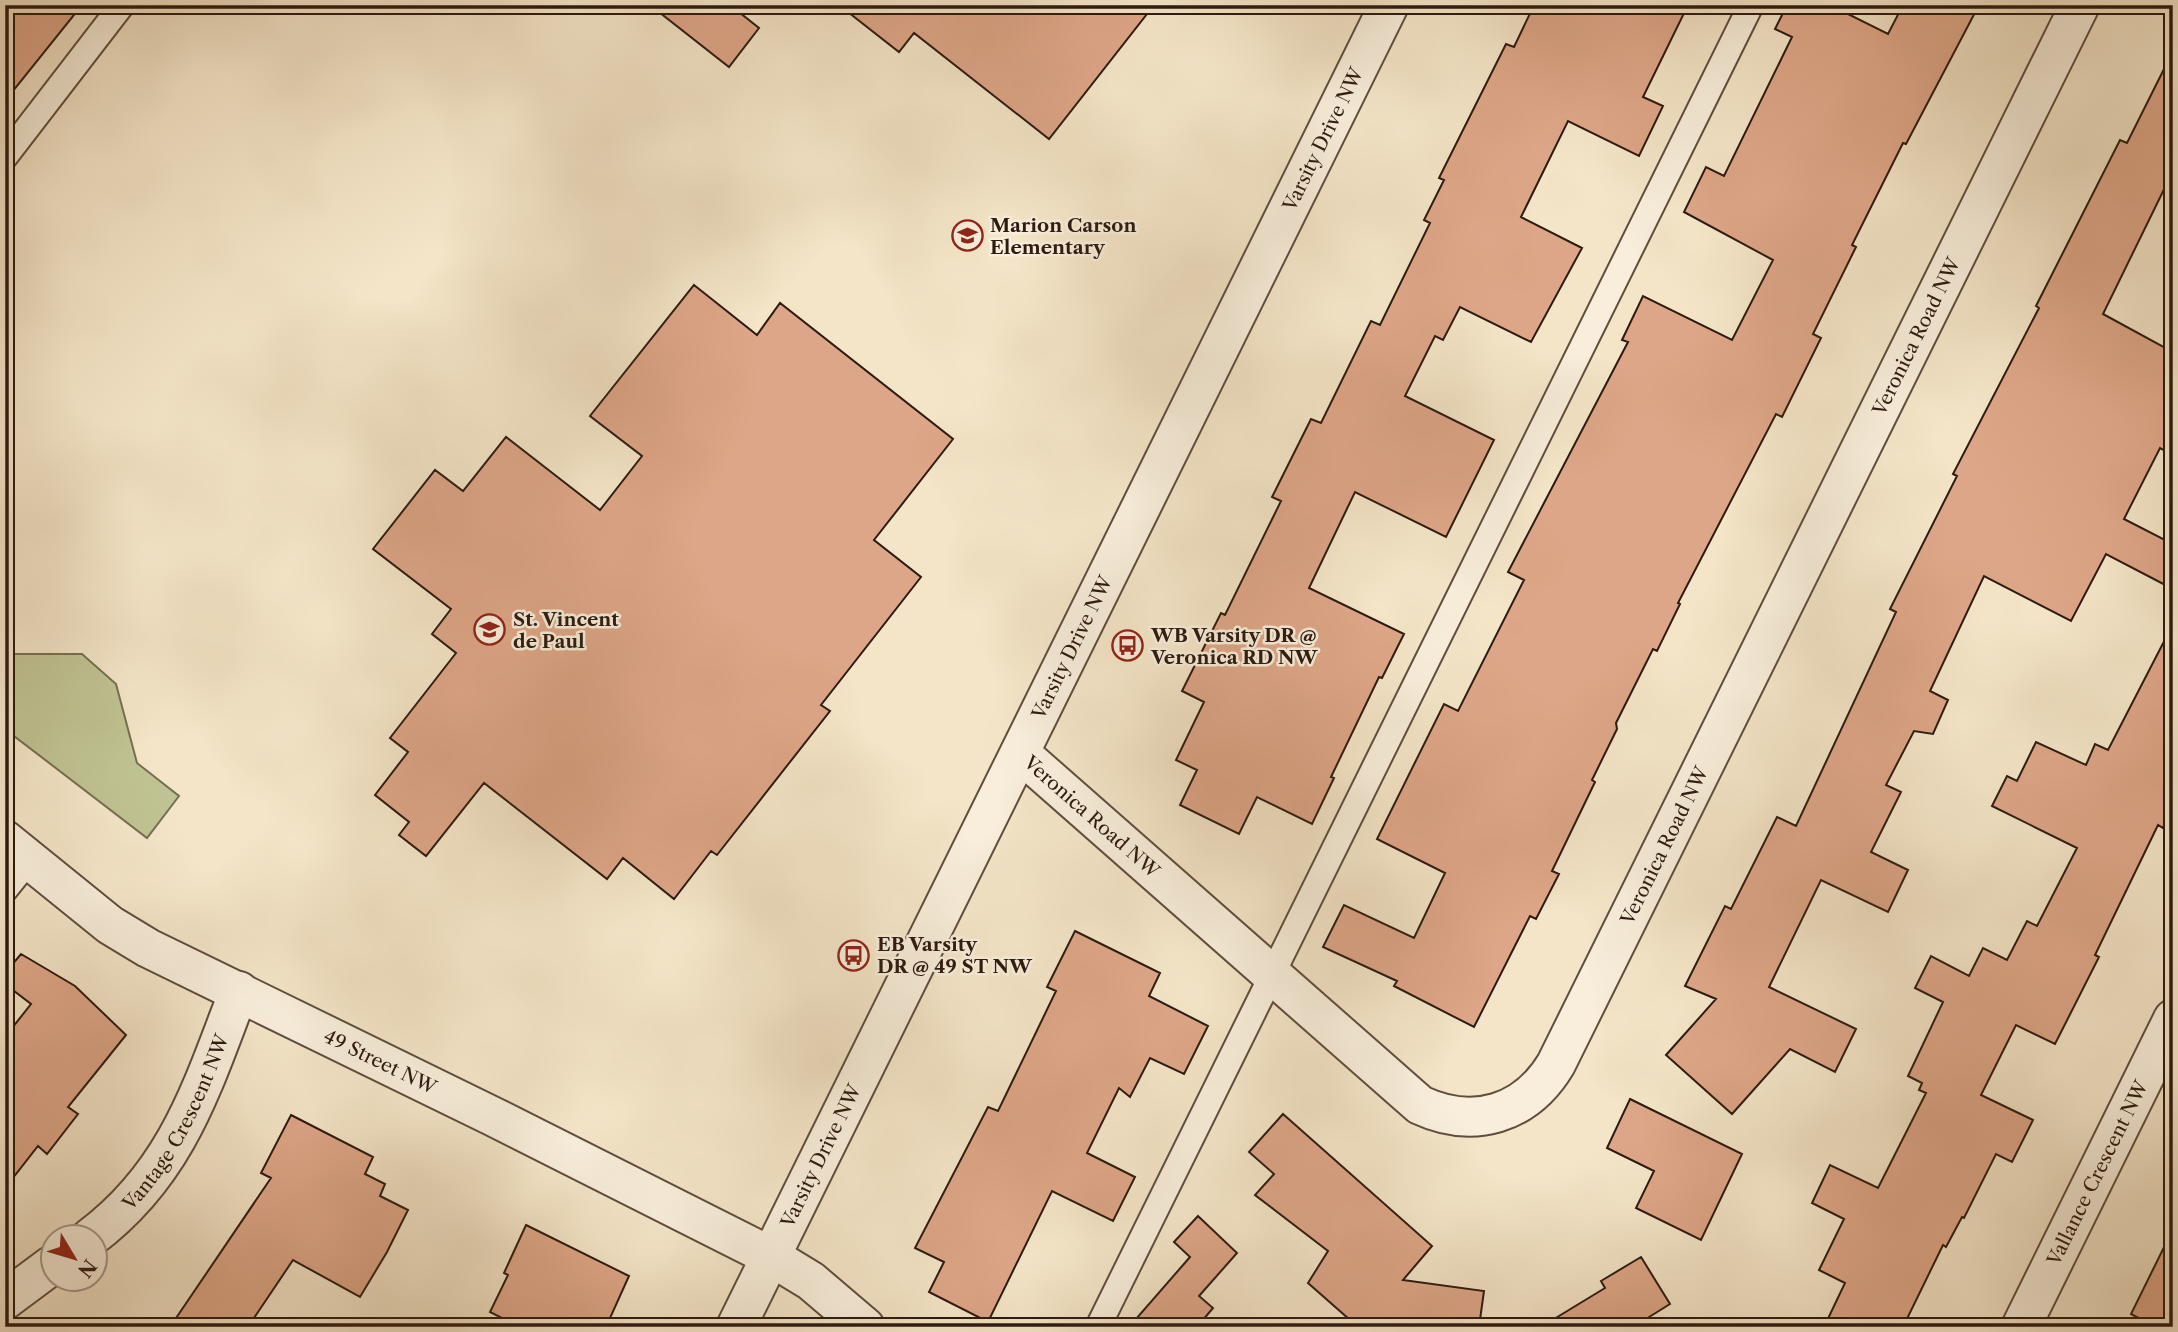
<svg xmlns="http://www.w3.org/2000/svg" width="2178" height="1332" font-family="'Libre Caslon Text',serif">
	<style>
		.green { fill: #c0c393; stroke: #766e52; stroke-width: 2 }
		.building { fill: #dea688; stroke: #2d1a10; stroke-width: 2 }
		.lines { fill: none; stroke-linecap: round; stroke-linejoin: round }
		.lane-casing { stroke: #5f4d3e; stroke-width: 28 }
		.street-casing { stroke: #5f4d3e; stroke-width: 42 }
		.lane { stroke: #f8eedb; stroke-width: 24 }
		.street { stroke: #f8eedb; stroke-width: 38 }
		.labels { text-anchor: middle; stroke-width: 5; stroke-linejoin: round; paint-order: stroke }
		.street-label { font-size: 19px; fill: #2d1a10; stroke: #f8eedb }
		.poi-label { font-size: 19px; font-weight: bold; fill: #2d1a10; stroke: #f8eedb; text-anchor: start }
	</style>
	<rect width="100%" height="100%" fill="#f4e5c8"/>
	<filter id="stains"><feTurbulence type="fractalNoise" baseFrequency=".00286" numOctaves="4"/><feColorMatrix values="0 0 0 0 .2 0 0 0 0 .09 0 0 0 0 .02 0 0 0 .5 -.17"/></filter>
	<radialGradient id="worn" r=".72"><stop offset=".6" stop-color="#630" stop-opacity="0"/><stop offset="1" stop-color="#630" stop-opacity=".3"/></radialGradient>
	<path class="green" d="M 5,654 L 82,654 L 116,684 L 137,763 L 179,796 L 147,838 L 14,736 L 5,716 Z"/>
	<path class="building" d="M 5,5 L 82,5 L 5,101 Z
		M 650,5 L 730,5 L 759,28 L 729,67 Z
		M 839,5 L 1154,5 L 1049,139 L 914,33 L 899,52 Z
		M 1534,5 L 1688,5 L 1643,97 L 1663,106 L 1639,156 L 1568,121 L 1521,217 L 1582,248 L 1531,342 L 1460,307 L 1443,340 L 1435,336 L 1405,396 L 1494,440 L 1446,537 L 1355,492 L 1309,588 L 1404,634 L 1382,678 L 1379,677 L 1331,777 L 1334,778 L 1312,824 L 1257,797 L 1239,834 L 1180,805 L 1197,770 L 1176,760 L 1204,702 L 1182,691 L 1221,613 L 1225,615 L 1281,501 L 1272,497 L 1311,419 L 1321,423 L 1371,321 L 1380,325 L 1430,223 L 1424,220 L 1444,180 L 1439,178 L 1506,44 L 1514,47 Z
		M 1787,5 L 1830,5 L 1888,34 L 1903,5 L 1979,5 L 1906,144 L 1903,143 L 1852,245 L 1856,247 L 1813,334 L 1821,338 L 1782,417 L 1776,414 L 1678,603 L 1680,604 L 1657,651 L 1653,649 L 1616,723 L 1617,729 L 1592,780 L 1595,782 L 1552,871 L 1559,874 L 1536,919 L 1530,916 L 1474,1027 L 1394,986 L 1397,981 L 1323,947 L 1344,905 L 1414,938 L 1445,873 L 1377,839 L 1444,704 L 1458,711 L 1524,580 L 1508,572 L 1628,342 L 1622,340 L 1643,296 L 1732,340 L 1773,260 L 1684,212 L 1706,167 L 1724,176 L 1792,37 L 1775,29 Z
		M 2173,51 L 2173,171 L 2103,314 L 2173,352 L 2173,455 L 2160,448 L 2124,519 L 2173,544 L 2173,589 L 2106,554 L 2071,621 L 1984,576 L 1930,691 L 1948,700 L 1933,734 L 1914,731 L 1886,785 L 1901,792 L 1871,852 L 1908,870 L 1888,912 L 1821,880 L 1769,987 L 1856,1029 L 1835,1072 L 1790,1049 L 1732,1114 L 1666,1055 L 1716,999 L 1685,986 L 1725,906 L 1731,909 L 1777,817 L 1796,826 L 1896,612 L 1890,609 L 1957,476 L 1953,474 L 2039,308 L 2036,306 L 2120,140 L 2127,143 Z
		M 694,285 L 757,335 L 780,303 L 953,439 L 874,540 L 921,577 L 821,705 L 830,711 L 717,855 L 711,851 L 674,899 L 623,858 L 607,879 L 484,783 L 426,856 L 399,835 L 409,822 L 375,795 L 408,752 L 390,738 L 456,653 L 432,634 L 451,609 L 373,549 L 435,470 L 463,491 L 506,437 L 600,510 L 642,456 L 590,416 Z
		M 2173,624 L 2173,806 L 2163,828 L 2158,825 L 2095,955 L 2099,957 L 2055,1044 L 2016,1025 L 1981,1095 L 2033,1120 L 2012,1162 L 1996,1154 L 1964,1218 L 1962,1217 L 1946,1247 L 1943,1245 L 1903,1327 L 1824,1327 L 1845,1283 L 1819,1270 L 1844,1219 L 1812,1203 L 1830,1165 L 1878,1188 L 1926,1093 L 1919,1090 L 1922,1083 L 1908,1076 L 1943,1002 L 1915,988 L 1931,956 L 1969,976 L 1983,948 L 2007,960 L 2027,921 L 2037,926 L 2077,848 L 1992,806 L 2007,776 L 2017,781 L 2036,742 L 2086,765 L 2095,744 L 2108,750 Z
		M 1075,931 L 1160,973 L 1149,996 L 1208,1026 L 1184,1074 L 1150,1058 L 1130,1097 L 1119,1088 L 1087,1153 L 1135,1177 L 1113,1221 L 1052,1191 L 988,1322 L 929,1292 L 944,1262 L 915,1248 L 988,1107 L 998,1111 L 1056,991 L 1047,987 Z
		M 21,954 L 75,986 L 126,1035 L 68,1107 L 78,1114 L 47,1154 L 38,1146 L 5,1188 L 5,1037 L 31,1004 L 5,984 L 5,973 Z
		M 1630,1099 L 1742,1154 L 1701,1240 L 1636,1208 L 1654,1171 L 1607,1148 Z
		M 1283,1114 L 1432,1246 L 1403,1280 L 1484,1291 L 1479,1327 L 1358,1327 L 1308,1283 L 1328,1251 L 1255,1195 L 1274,1174 L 1249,1152 Z
		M 291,1115 L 373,1157 L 365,1174 L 385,1184 L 380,1196 L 408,1210 L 387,1252 L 360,1297 L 293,1260 L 248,1327 L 170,1327 L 271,1178 L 261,1173 Z
		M 1198,1216 L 1237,1253 L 1199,1296 L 1213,1308 L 1197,1327 L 1129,1327 L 1190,1257 L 1174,1242 Z
		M 526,1225 L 629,1276 L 606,1327 L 520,1327 L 490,1312 L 508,1275 L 504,1273 Z
		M 2173,1229 L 2173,1327 L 2155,1327 L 2131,1314 Z
		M 1641,1257 L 1670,1304 L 1633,1327 L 1541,1327 L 1605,1288 L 1601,1281 Z"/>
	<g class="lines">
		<defs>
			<path id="lane" d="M 5,157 L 122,5
				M 5,890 L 30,859
				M 1098,1327 L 1751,5"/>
			<g id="street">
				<path id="s1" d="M 1020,753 L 1420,1105 C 1474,1130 1526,1114 1556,1064 L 2080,5"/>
				<path id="s2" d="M 5,840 L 110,925 L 148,948 L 492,1116 L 770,1256 L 811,1281 L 865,1327"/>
				<path id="s3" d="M 90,1238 C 177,1173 202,1087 239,991"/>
				<path d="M 5,1300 L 52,1265"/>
				<path id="s4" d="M 736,1327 L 1389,5"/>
				<path id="s5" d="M 2021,1327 L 2173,1019"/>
			</g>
		</defs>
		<use href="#lane" class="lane-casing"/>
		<use href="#street" class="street-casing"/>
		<use href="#lane" class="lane"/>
		<use href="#street" class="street"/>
	</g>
	<defs>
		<symbol id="school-ring" viewBox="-11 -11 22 22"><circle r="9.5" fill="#f8eedb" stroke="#8f2418" stroke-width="1.5"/><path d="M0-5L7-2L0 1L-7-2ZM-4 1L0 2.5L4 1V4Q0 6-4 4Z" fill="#8f2418"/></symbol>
		<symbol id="bus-ring" viewBox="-11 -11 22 22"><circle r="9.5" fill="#f8eedb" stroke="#8f2418" stroke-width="1.5"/><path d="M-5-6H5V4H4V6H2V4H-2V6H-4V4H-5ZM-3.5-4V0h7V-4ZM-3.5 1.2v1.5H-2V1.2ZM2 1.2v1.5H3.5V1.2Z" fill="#8f2418"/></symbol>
	</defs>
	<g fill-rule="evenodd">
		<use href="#school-ring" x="950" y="218" width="35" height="35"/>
		<use href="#school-ring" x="472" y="612" width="35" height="35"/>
		<use href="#bus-ring" x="1110" y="628" width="35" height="35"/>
		<use href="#bus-ring" x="836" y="938" width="35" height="35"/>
	</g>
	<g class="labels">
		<g class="street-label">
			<text dy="7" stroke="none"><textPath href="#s4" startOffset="1325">Varsity Drive NW</textPath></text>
			<text dy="7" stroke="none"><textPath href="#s1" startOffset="1502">Veronica Road NW</textPath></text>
			<text dy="7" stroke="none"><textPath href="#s4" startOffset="758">Varsity Drive NW</textPath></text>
			<text dy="7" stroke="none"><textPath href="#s1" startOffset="96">Veronica Road NW</textPath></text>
			<text dy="7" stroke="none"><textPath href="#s1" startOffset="934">Veronica Road NW</textPath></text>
			<text dy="7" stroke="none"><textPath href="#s2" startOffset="438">49 Street NW</textPath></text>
			<text dy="7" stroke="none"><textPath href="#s3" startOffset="147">Vantage Crescent NW</textPath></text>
			<text dy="7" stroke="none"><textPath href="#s4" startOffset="191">Varsity Drive NW</textPath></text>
			<text dy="7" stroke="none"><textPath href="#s5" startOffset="172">Vallance Crescent NW</textPath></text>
		</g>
		<g class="poi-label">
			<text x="990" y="232">Marion Carson<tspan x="990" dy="22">Elementary</tspan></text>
			<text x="513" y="626">St. Vincent<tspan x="513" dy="22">de Paul</tspan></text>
			<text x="1151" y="642">WB Varsity DR @<tspan x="1151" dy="22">Veronica RD NW</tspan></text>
			<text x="877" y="951">EB Varsity<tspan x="877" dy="22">DR @ 49 ST NW</tspan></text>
		</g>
	</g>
	<rect width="2178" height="1332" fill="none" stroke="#f4e5c8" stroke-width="28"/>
	<rect x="7" y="7" width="2164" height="1318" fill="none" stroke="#2d1a10" stroke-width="3.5"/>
	<rect x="14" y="14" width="2150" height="1304" fill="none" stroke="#2d1a10" stroke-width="2"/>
	<g transform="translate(74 1258) rotate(128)"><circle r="33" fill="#f8eedb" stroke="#a7998a" stroke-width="2"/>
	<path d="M0-5L12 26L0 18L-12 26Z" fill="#8f2418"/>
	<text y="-10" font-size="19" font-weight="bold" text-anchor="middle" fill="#2d1a10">N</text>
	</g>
	<rect width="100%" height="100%" filter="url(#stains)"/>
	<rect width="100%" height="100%" fill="url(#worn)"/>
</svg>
